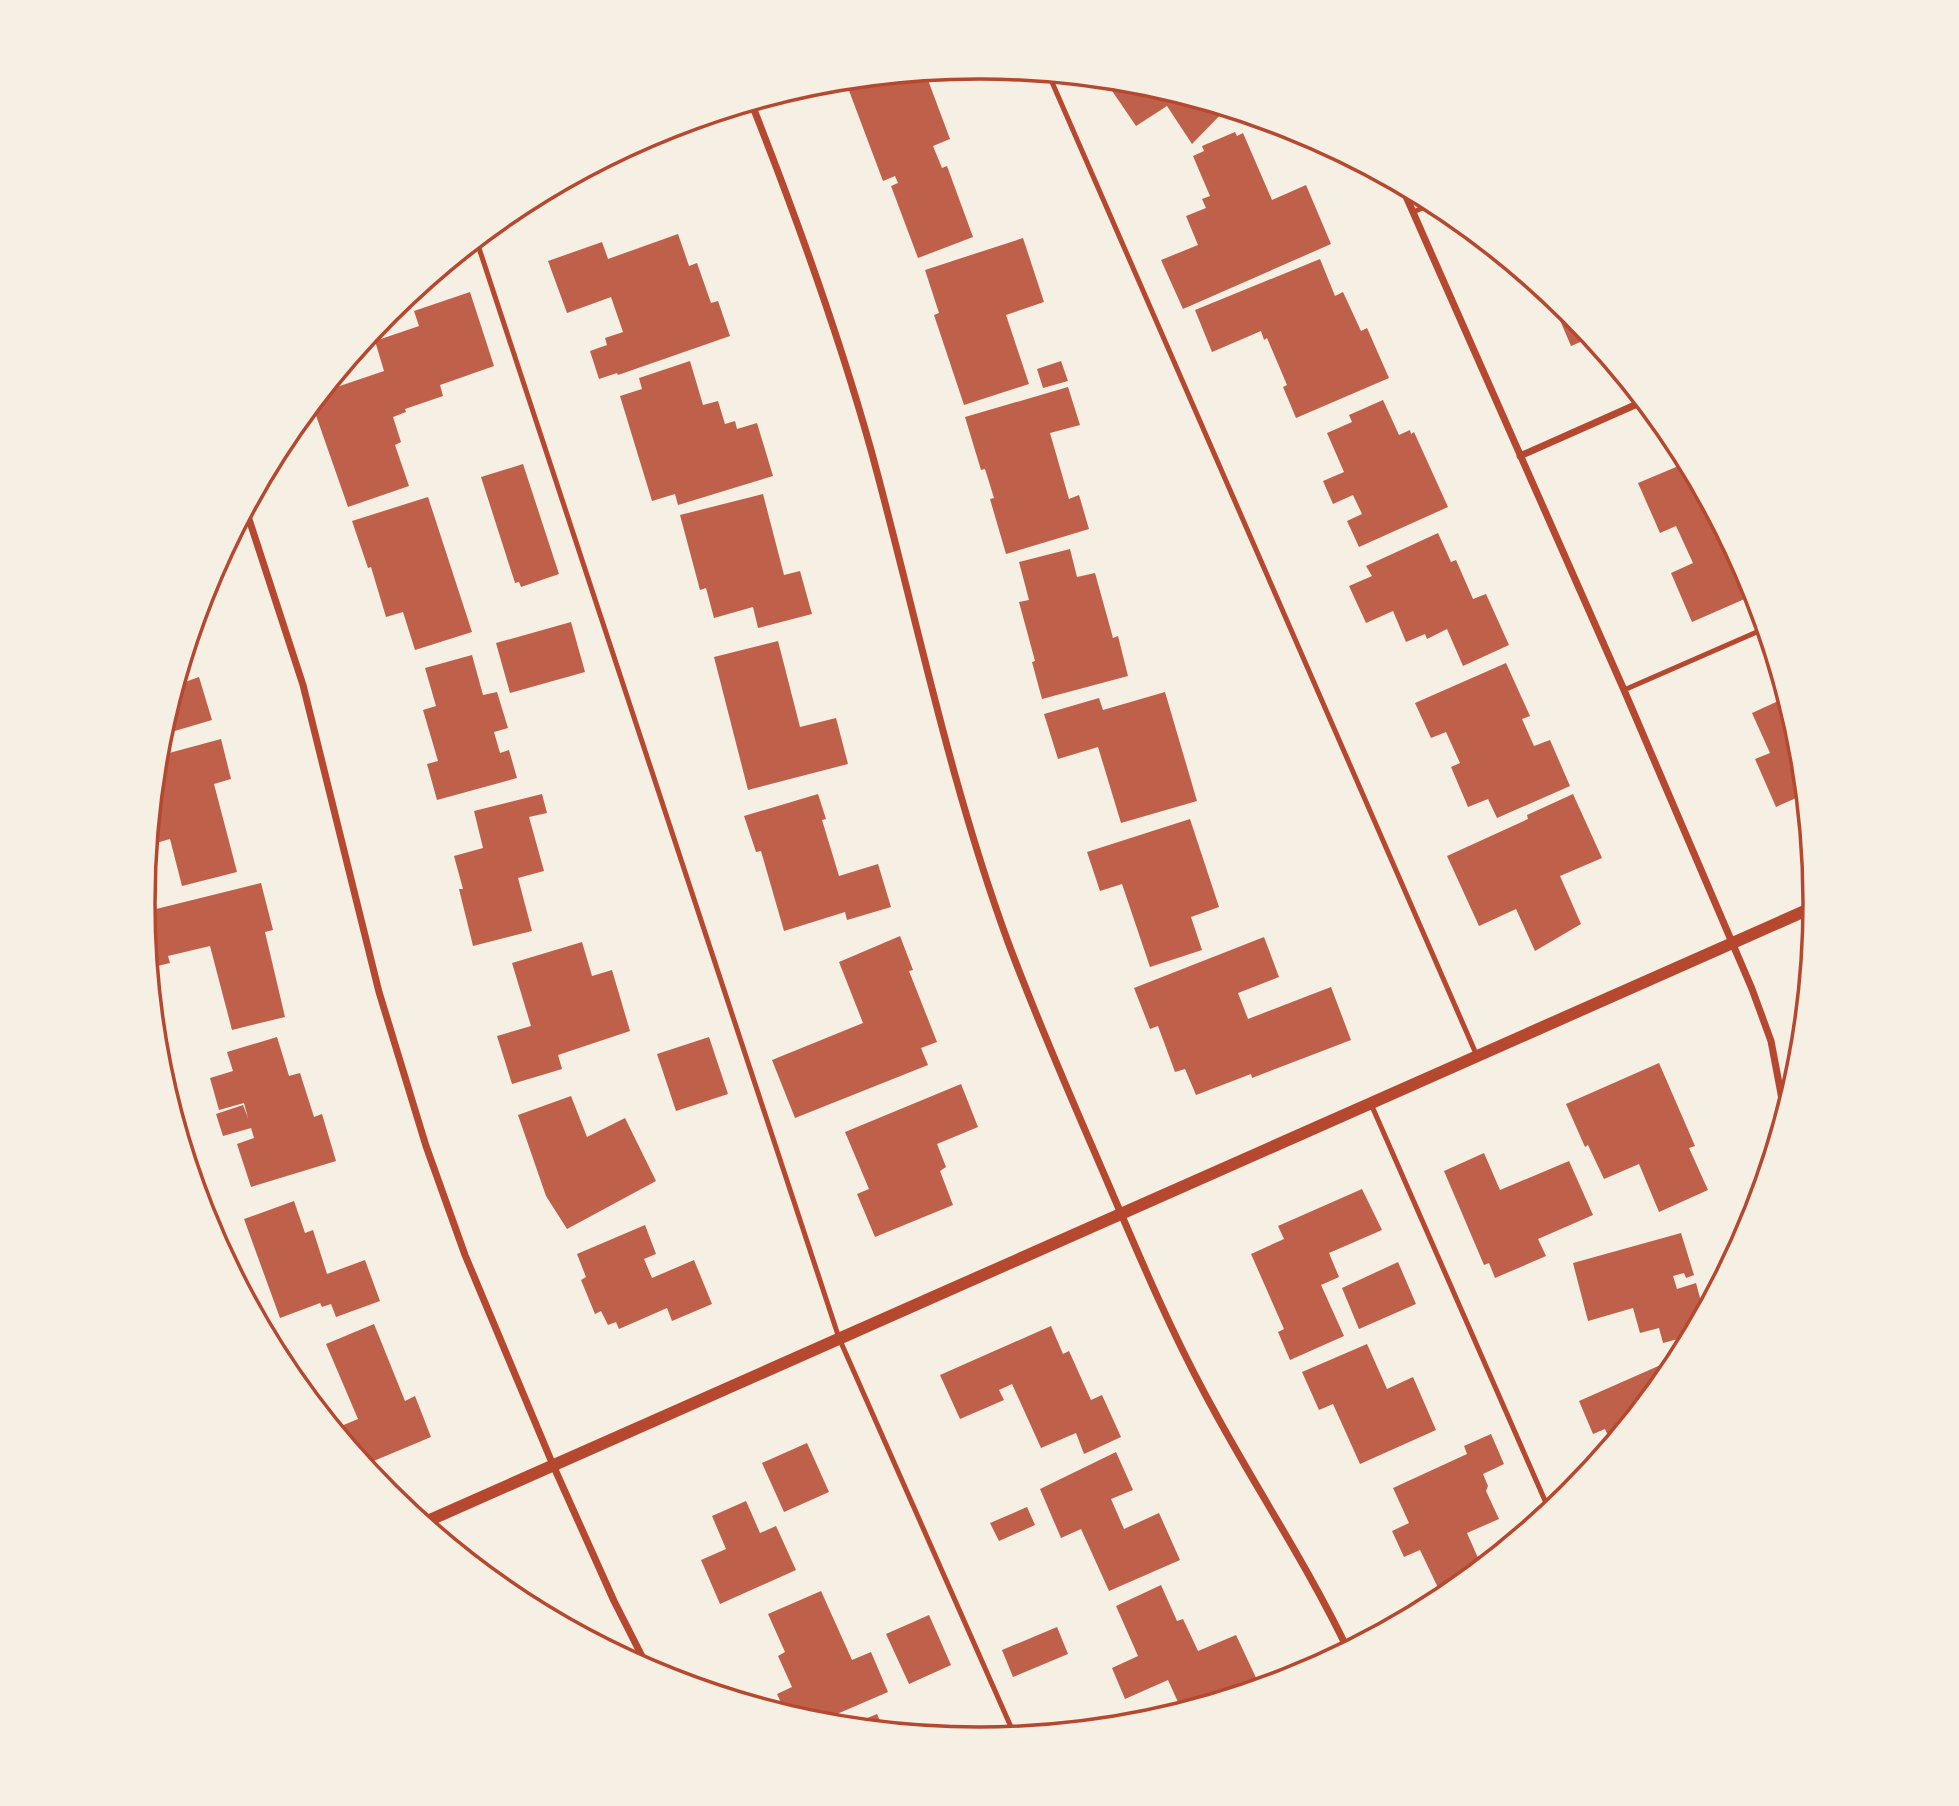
<svg xmlns="http://www.w3.org/2000/svg" width="1959" height="1806" font-family="Mulish,sans-serif">
	<style>
		.building { fill: #bf614a }
		.lines { fill: none; stroke-linecap: round; stroke-linejoin: round }
		.service { stroke: #b5482f; stroke-width: 5 }
		.minor { stroke: #b5482f; stroke-width: 7 }
		.tertiary { stroke: #b5482f; stroke-width: 12 }
		.rim { fill: none; stroke: #b5482f; stroke-width: 3.5 }
	</style>
	<rect width="100%" height="100%" fill="#f6efe4"/>
	<path class="building" d="M 925,72 L 950,139 L 933,146 L 942,168 L 947,166 L 973,237 L 918,258 L 891,186 L 898,183 L 895,176 L 883,181 L 845,80 Z
		M 1104,79 L 1143,83 L 1227,108 L 1192,144 L 1167,106 L 1136,126 Z
		M 1235,132 L 1237,136 L 1243,133 L 1272,200 L 1306,185 L 1331,244 L 1183,309 L 1161,260 L 1198,245 L 1186,216 L 1206,208 L 1202,199 L 1210,196 L 1193,156 L 1204,151 L 1202,146 Z
		M 678,234 L 689,266 L 697,263 L 711,303 L 718,301 L 730,336 L 618,375 L 617,373 L 599,379 L 590,351 L 607,345 L 605,338 L 623,332 L 611,297 L 567,313 L 548,261 L 602,242 L 608,259 Z
		M 1023,238 L 1044,302 L 1006,315 L 1029,384 L 964,405 L 934,315 L 939,313 L 925,270 Z
		M 1320,259 L 1335,296 L 1343,292 L 1361,331 L 1367,328 L 1389,378 L 1296,418 L 1283,387 L 1287,385 L 1267,338 L 1264,340 L 1261,331 L 1212,352 L 1195,310 Z
		M 470,292 L 494,366 L 440,385 L 443,396 L 405,409 L 406,412 L 393,417 L 401,442 L 395,445 L 409,486 L 348,507 L 312,404 L 322,392 L 384,371 L 375,341 L 419,326 L 414,311 Z
		M 1548,292 L 1571,312 L 1592,337 L 1571,346 Z
		M 690,361 L 703,405 L 718,401 L 725,424 L 735,421 L 737,429 L 757,423 L 773,476 L 678,505 L 675,494 L 652,501 L 620,396 L 642,389 L 639,378 Z
		M 1061,361 L 1068,381 L 1043,388 L 1037,369 Z
		M 1068,387 L 1080,425 L 1050,433 L 1069,499 L 1079,495 L 1089,529 L 1006,554 L 990,499 L 994,498 L 985,469 L 981,470 L 965,417 Z
		M 1383,400 L 1399,435 L 1410,430 L 1411,434 L 1414,432 L 1448,507 L 1359,547 L 1347,521 L 1362,514 L 1353,495 L 1333,504 L 1323,481 L 1344,472 L 1327,433 L 1352,422 L 1349,415 Z
		M 1688,462 L 1752,583 L 1756,594 L 1692,622 L 1671,573 L 1693,563 L 1676,526 L 1660,533 L 1638,483 Z
		M 523,464 L 559,574 L 521,587 L 519,582 L 515,583 L 481,477 Z
		M 763,494 L 784,575 L 800,571 L 812,614 L 758,628 L 753,607 L 714,618 L 706,588 L 700,590 L 680,515 Z
		M 428,497 L 472,632 L 415,650 L 403,612 L 386,617 L 371,567 L 368,568 L 352,521 Z
		M 1438,533 L 1451,562 L 1456,560 L 1473,599 L 1486,594 L 1509,645 L 1463,666 L 1447,629 L 1427,639 L 1425,634 L 1406,642 L 1393,611 L 1366,623 L 1349,586 L 1372,576 L 1366,566 Z
		M 1070,549 L 1077,577 L 1095,573 L 1113,638 L 1118,636 L 1128,676 L 1042,699 L 1032,662 L 1035,661 L 1019,602 L 1029,600 L 1019,562 Z
		M 571,622 L 585,672 L 510,693 L 496,643 Z
		M 778,641 L 800,727 L 836,718 L 848,764 L 748,790 L 714,657 Z
		M 472,655 L 483,695 L 497,692 L 508,728 L 494,732 L 500,753 L 509,750 L 517,778 L 437,800 L 427,764 L 438,761 L 423,710 L 436,706 L 425,668 Z
		M 1506,663 L 1530,716 L 1522,719 L 1534,746 L 1550,740 L 1570,786 L 1497,818 L 1488,799 L 1468,807 L 1451,767 L 1460,763 L 1446,732 L 1431,738 L 1415,703 Z
		M 181,668 L 185,682 L 199,677 L 212,720 L 168,733 L 164,722 Z
		M 1165,692 L 1197,801 L 1121,823 L 1098,747 L 1058,759 L 1044,714 L 1099,698 L 1103,710 Z
		M 1787,697 L 1800,740 L 1805,794 L 1776,807 L 1755,759 L 1770,753 L 1752,713 Z
		M 221,739 L 231,779 L 214,784 L 237,872 L 182,886 L 170,839 L 149,845 L 158,756 Z
		M 542,794 L 547,813 L 529,817 L 544,871 L 518,878 L 532,931 L 473,946 L 459,889 L 463,889 L 454,856 L 483,848 L 474,811 Z
		M 818,794 L 826,819 L 822,820 L 839,876 L 878,864 L 891,907 L 847,920 L 845,912 L 784,931 L 761,851 L 756,852 L 744,816 Z
		M 1573,794 L 1602,858 L 1560,876 L 1581,924 L 1535,951 L 1516,909 L 1479,926 L 1447,856 L 1528,819 L 1527,815 Z
		M 1190,819 L 1219,907 L 1191,917 L 1202,950 L 1150,967 L 1122,884 L 1100,891 L 1087,852 Z
		M 261,883 L 273,930 L 265,932 L 285,1017 L 232,1030 L 210,946 L 168,956 L 170,963 L 149,968 L 144,912 Z
		M 900,936 L 913,970 L 909,971 L 937,1042 L 921,1048 L 928,1065 L 795,1118 L 772,1060 L 863,1023 L 839,962 Z
		M 1264,937 L 1279,977 L 1238,993 L 1248,1019 L 1331,987 L 1351,1040 L 1252,1078 L 1251,1074 L 1196,1095 L 1185,1069 L 1175,1072 L 1158,1026 L 1150,1029 L 1134,988 Z
		M 582,942 L 592,976 L 612,970 L 630,1031 L 558,1055 L 562,1069 L 512,1084 L 497,1036 L 531,1026 L 512,963 Z
		M 277,1037 L 289,1076 L 300,1073 L 314,1117 L 322,1114 L 336,1161 L 251,1187 L 237,1144 L 254,1138 L 251,1128 L 223,1136 L 216,1114 L 243,1105 L 248,1118 L 244,1103 L 219,1110 L 210,1078 L 233,1071 L 227,1052 Z
		M 709,1037 L 728,1094 L 676,1111 L 657,1054 Z
		M 1659,1063 L 1695,1146 L 1689,1148 L 1708,1190 L 1659,1212 L 1639,1164 L 1604,1179 L 1588,1145 L 1585,1147 L 1566,1104 Z
		M 961,1084 L 978,1127 L 937,1144 L 946,1167 L 940,1171 L 953,1205 L 875,1237 L 857,1194 L 869,1189 L 845,1132 Z
		M 571,1096 L 587,1137 L 625,1118 L 656,1181 L 567,1229 L 546,1196 L 518,1115 Z
		M 1484,1153 L 1500,1190 L 1569,1161 L 1593,1215 L 1538,1239 L 1546,1256 L 1495,1278 L 1489,1263 L 1484,1265 L 1444,1171 Z
		M 1362,1189 L 1382,1230 L 1329,1253 L 1339,1277 L 1321,1285 L 1344,1336 L 1290,1360 L 1278,1332 L 1284,1329 L 1251,1254 L 1284,1239 L 1278,1226 Z
		M 294,1201 L 305,1233 L 313,1230 L 327,1274 L 365,1260 L 380,1301 L 336,1317 L 331,1304 L 322,1307 L 320,1303 L 280,1318 L 244,1219 Z
		M 645,1225 L 656,1254 L 644,1259 L 652,1278 L 694,1260 L 712,1304 L 672,1321 L 667,1308 L 619,1329 L 616,1322 L 608,1325 L 601,1311 L 595,1314 L 581,1280 L 586,1277 L 577,1254 Z
		M 1681,1233 L 1694,1275 L 1686,1278 L 1684,1273 L 1673,1276 L 1677,1289 L 1696,1283 L 1704,1313 L 1693,1335 L 1663,1343 L 1659,1328 L 1640,1333 L 1633,1308 L 1588,1321 L 1573,1263 Z
		M 1398,1262 L 1416,1304 L 1359,1329 L 1342,1288 Z
		M 374,1324 L 405,1401 L 415,1396 L 431,1437 L 364,1465 L 334,1429 L 358,1419 L 326,1344 Z
		M 1051,1326 L 1063,1354 L 1069,1351 L 1091,1400 L 1102,1395 L 1121,1437 L 1084,1454 L 1076,1433 L 1041,1448 L 1012,1384 L 999,1390 L 1004,1400 L 960,1419 L 940,1375 Z
		M 1367,1344 L 1387,1389 L 1413,1377 L 1436,1430 L 1360,1464 L 1333,1404 L 1319,1410 L 1302,1372 Z
		M 1681,1356 L 1675,1368 L 1612,1444 L 1605,1429 L 1593,1434 L 1579,1401 Z
		M 1491,1434 L 1504,1464 L 1483,1474 L 1488,1486 L 1486,1491 L 1499,1519 L 1467,1533 L 1482,1567 L 1462,1584 L 1441,1594 L 1420,1550 L 1404,1557 L 1392,1531 L 1409,1523 L 1393,1488 L 1467,1454 L 1464,1446 Z
		M 807,1443 L 829,1492 L 784,1512 L 762,1463 Z
		M 1116,1452 L 1133,1490 L 1111,1499 L 1124,1529 L 1159,1513 L 1180,1560 L 1109,1591 L 1081,1529 L 1061,1538 L 1040,1489 Z
		M 746,1501 L 760,1533 L 776,1526 L 796,1570 L 720,1604 L 701,1560 L 726,1549 L 712,1516 Z
		M 1027,1507 L 1035,1525 L 999,1541 L 990,1523 Z
		M 1161,1585 L 1177,1621 L 1183,1619 L 1198,1651 L 1236,1635 L 1258,1682 L 1219,1700 L 1182,1711 L 1168,1680 L 1125,1699 L 1112,1668 L 1138,1656 L 1116,1606 Z
		M 821,1591 L 852,1660 L 871,1652 L 888,1692 L 816,1723 L 786,1714 L 777,1694 L 792,1687 L 778,1656 L 785,1652 L 768,1614 Z
		M 929,1615 L 951,1665 L 909,1684 L 886,1634 Z
		M 1057,1627 L 1068,1654 L 1013,1677 L 1002,1650 Z
		M 877,1714 L 884,1730 L 848,1726 Z"/>
	<g class="lines">
		<path class="service" d="M 1048,73 L 1477,1056
			M 1413,212 L 1435,203
			M 476,239 L 839,1338 L 1015,1736
			M 1624,690 L 1766,628
			M 1371,1104 L 1550,1512"/>
		<path class="minor" d="M 751,102 C 796,216 838,332 871,450 C 916,615 949,781 1008,942 C 1038,1023 1073,1102 1107,1181 C 1138,1253 1168,1325 1205,1394 C 1251,1481 1306,1562 1348,1650
			M 1401,185 L 1624,690 L 1752,989 L 1771,1041 L 1785,1115
			M 1520,456 L 1644,401
			M 246,510 L 303,685 L 379,992 L 426,1146 L 465,1255 L 553,1465 L 614,1601 L 649,1670"/>
		<path class="tertiary" d="M 423,1523 L 1816,906"/>
	</g>
	<path d="M0 0H1959V1806H0ZM155 903a824 824 0 1 1 1648 0a824 824 0 1 1-1648 0Z" fill="#f6efe4" fill-rule="evenodd"/>
	<path class="rim" d="M155 903a824 824 0 1 1 1648 0a824 824 0 1 1-1648 0Z"/>
</svg>
